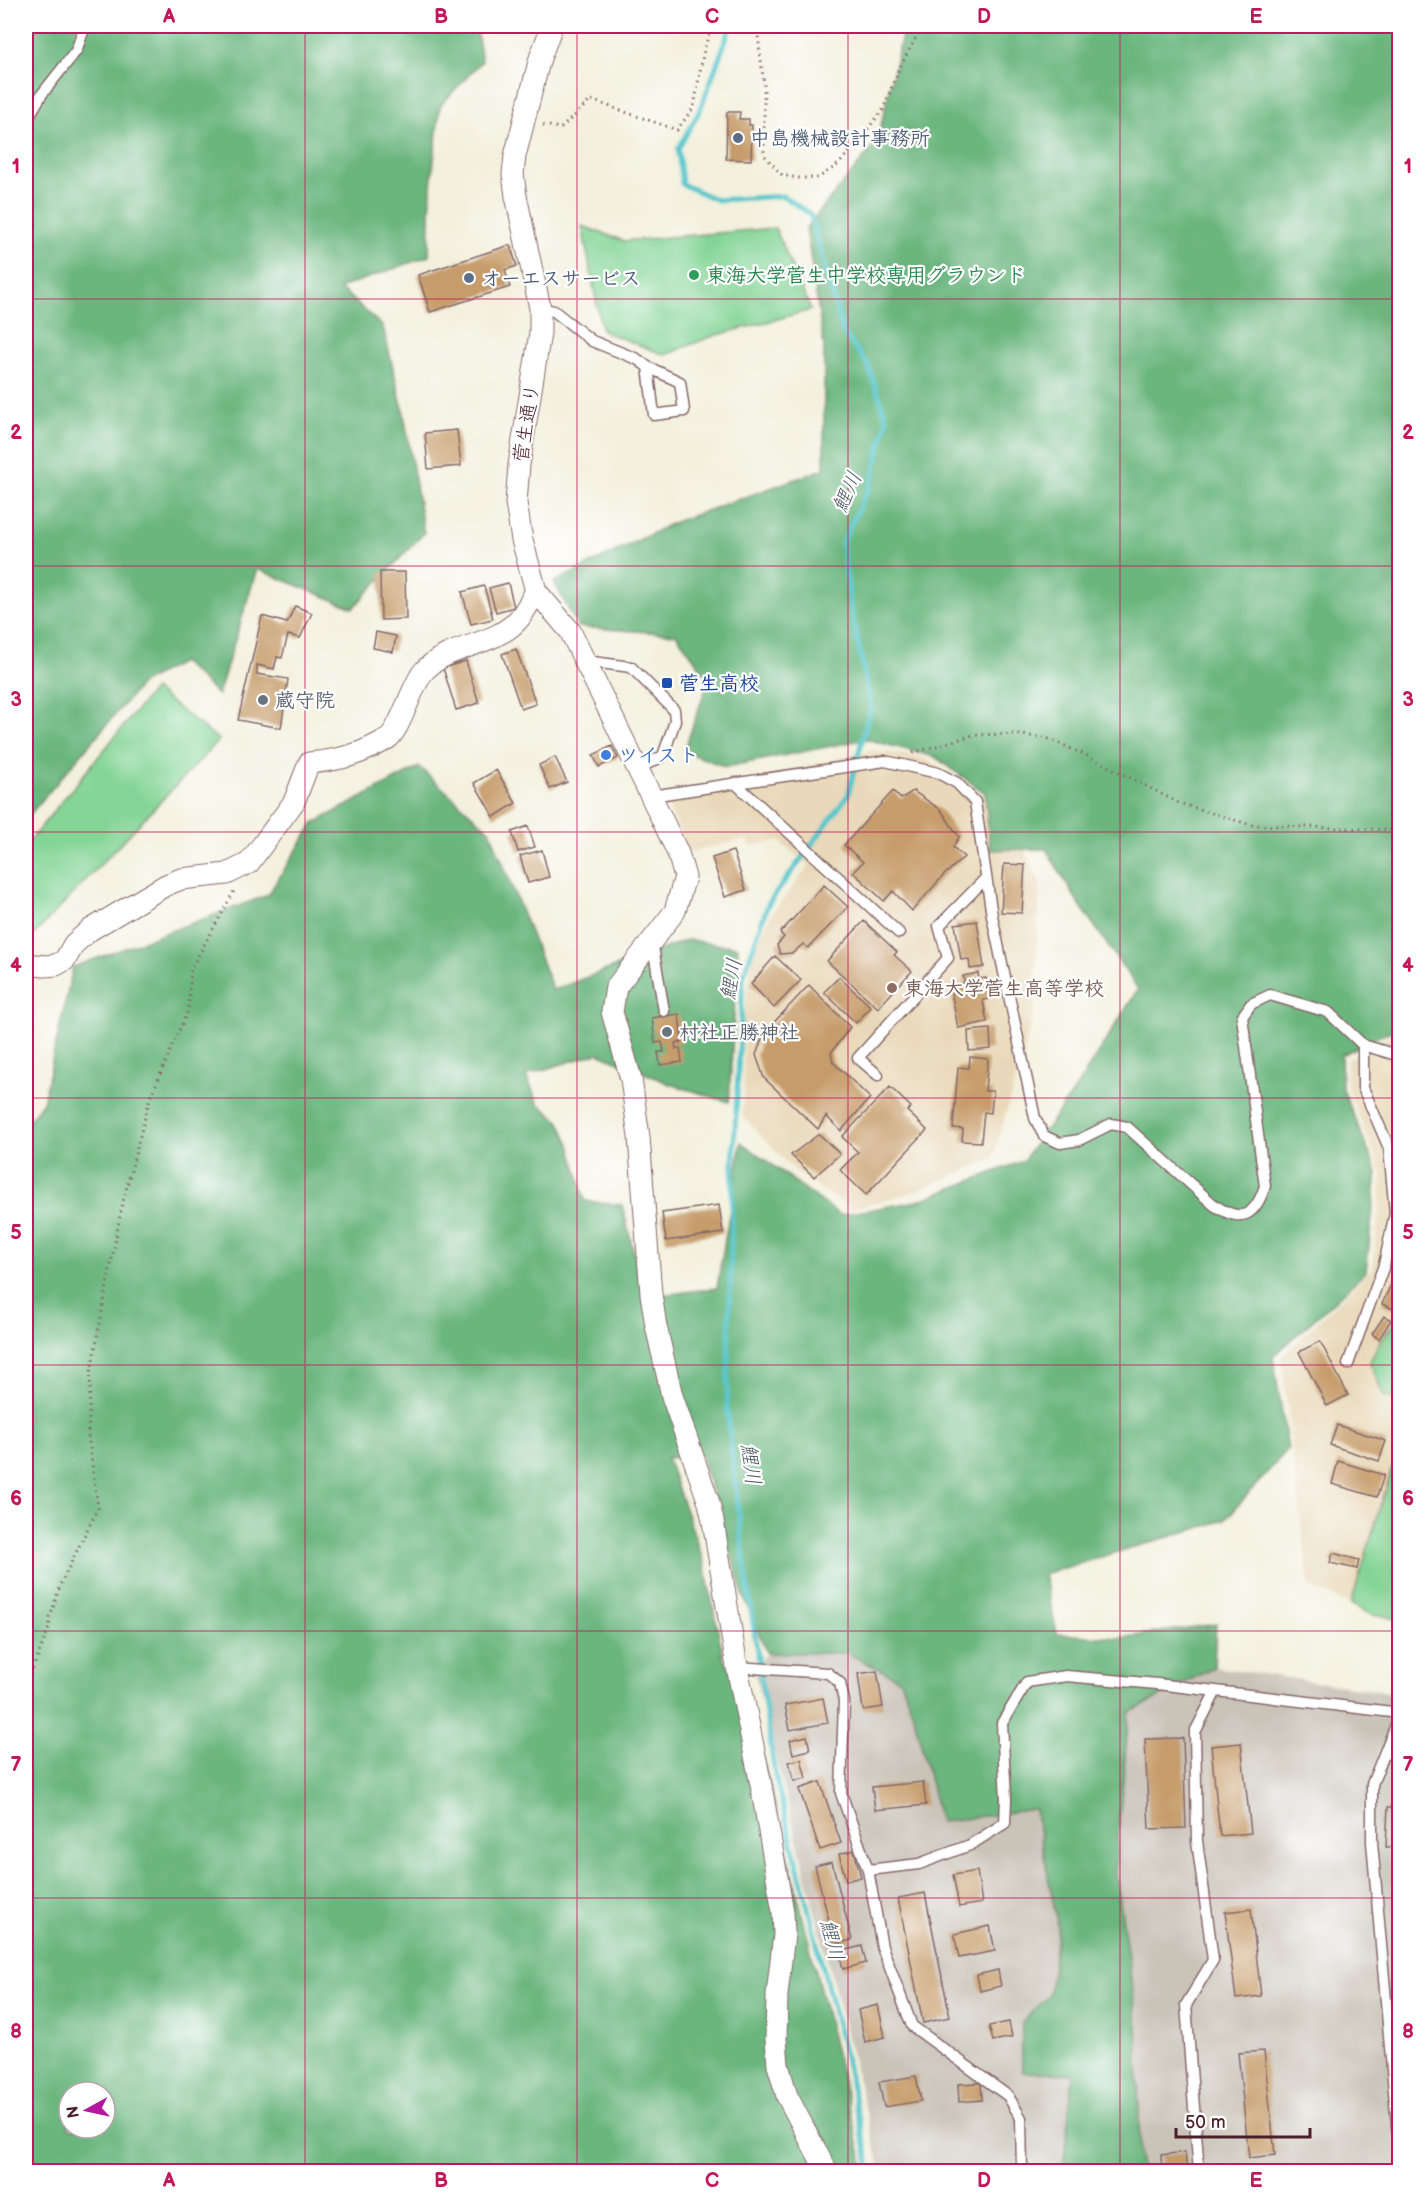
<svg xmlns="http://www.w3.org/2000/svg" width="1425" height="2197" font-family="'Balsamiq Sans','Klee One',sans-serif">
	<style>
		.built { fill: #e9d9ba }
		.industrial { fill: #c9c3b8 }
		.green { fill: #83d495; stroke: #667a60; stroke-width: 1.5 }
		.forest { fill: #6ab67e; stroke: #5a6a54; stroke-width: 1.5; fill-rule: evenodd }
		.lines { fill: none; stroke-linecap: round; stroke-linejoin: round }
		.stream { stroke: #58c6cc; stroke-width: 5 }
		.building { fill: #c69c6a }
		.lane-casing { stroke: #856869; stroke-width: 13 }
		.street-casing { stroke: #856869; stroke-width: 23 }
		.path { stroke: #856869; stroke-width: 3; stroke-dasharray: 1.5 4.5; stroke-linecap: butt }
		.lane { stroke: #fff; stroke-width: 10 }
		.street { stroke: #fff; stroke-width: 21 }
		.grid { fill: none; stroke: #c2185b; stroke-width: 1.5; stroke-opacity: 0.55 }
		.service-dot { fill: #5c6f8a; stroke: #fff; stroke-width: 2 }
		.leisure-dot { fill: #2e9e5b; stroke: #fff; stroke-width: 2 }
		.transit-dot { fill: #1a4fb4; stroke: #fff; stroke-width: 2 }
		.worship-dot { fill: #6b7280; stroke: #fff; stroke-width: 2 }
		.shop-dot { fill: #3f7fe0; stroke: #fff; stroke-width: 2 }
		.education-dot { fill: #8d6e63; stroke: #fff; stroke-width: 2 }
		.labels { text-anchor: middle; stroke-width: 4.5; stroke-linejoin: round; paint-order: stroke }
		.service-label { font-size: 20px; font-weight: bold; fill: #4e5e75; stroke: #fff; text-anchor: start }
		.leisure-label { font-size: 20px; font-weight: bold; fill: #27864d; stroke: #fff; text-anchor: start }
		.street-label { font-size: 20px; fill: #4a1f2b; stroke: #fff }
		.transit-label { font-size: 20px; font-weight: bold; fill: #164399; stroke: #fff; text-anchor: start }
		.worship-label { font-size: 20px; font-weight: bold; fill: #5b616d; stroke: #fff; text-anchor: start }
		.shop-label { font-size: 20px; font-weight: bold; fill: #366cbe; stroke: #fff; text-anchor: start }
		.education-label { font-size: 20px; font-weight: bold; fill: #785e54; stroke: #fff; text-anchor: start }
		.water-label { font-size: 21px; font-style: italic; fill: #4f5963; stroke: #fff }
		.neatline { fill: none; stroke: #c2185b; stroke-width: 2 }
		.grid-label { font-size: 20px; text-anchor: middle; font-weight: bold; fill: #c2185b }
	</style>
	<rect width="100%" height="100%" fill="#fff"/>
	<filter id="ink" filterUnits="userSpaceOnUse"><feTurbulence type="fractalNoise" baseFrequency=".0167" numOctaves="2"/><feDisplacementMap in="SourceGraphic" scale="12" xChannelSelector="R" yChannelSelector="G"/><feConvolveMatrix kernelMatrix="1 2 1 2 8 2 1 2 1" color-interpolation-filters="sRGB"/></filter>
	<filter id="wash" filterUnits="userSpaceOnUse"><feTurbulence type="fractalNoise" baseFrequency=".008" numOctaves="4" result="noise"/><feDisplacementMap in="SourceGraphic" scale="24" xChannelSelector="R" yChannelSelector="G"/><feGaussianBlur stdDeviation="1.35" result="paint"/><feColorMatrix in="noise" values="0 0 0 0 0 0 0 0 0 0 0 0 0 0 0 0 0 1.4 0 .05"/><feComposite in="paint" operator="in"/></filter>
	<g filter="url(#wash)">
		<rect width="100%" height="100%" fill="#f3f0dd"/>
		<path class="built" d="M 874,750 L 922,757 L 976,790 L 1018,836 L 1040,883 L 1034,1013 L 993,1159 L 913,1192 L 852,1209 L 820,1189 L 787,1163 L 742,1116 L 744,1091 L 743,1024 L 751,964 L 758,942 L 770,916 L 809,866 L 779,841 L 751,846 L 746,839 L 689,852 L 666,802 Z
			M 1396,1032 L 1399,1033 L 1399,1618 L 1372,1615 L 1309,1586 L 1281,1357 L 1373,1268 L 1382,1174 L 1347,1087 L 1347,1060 Z"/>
		<path class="industrial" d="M 767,1653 L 847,1653 L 901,1680 L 915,1720 L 1035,1808 L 1058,1927 L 1049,1995 L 1022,2022 L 1022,2071 L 1073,2074 L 1064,2171 L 881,2171 L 754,1671 Z
			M 1214,1667 L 1399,1694 L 1399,2171 L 1140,2171 L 1137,2022 L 1115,1867 L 1129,1713 Z"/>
		<path class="green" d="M 582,226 L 624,241 L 775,228 L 811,310 L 710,337 L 665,355 L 602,331 Z
			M 154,689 L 219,740 L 26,943 L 26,845 Z
			M 1399,1316 L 1399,1400 L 1384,1396 L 1370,1362 L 1381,1340 Z
			M 1399,1445 L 1399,1618 L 1372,1615 L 1351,1604 Z"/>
		<path class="forest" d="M 26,26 L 476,26 L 482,61 L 440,106 L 431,186 L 429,256 L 340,288 L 383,327 L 403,409 L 424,533 L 353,608 L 257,569 L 218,695 L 182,662 L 142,683 L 26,819 Z
			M 908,26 L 1399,26 L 1399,1028 L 1397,1028 L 1341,1055 L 1342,1087 L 1377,1172 L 1366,1272 L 1273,1357 L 1288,1449 L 1225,1520 L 1044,1574 L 1057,1634 L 1119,1638 L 1216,1624 L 1214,1667 L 1129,1713 L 1115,1867 L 1137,2022 L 1140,2171 L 1063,2171 L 1073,2074 L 1022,2072 L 1022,2022 L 1049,1995 L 1058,1927 L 1035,1809 L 940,1822 L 915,1720 L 901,1680 L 847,1653 L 767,1653 L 743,1595 L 701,1455 L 667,1458 L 704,1562 L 724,1660 L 741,1681 L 771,1788 L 865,2171 L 26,2171 L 26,1125 L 43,1102 L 73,967 L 268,895 L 314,823 L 419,767 L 490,831 L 553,990 L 687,940 L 738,947 L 729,1102 L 670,1084 L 598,1053 L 526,1075 L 538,1103 L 560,1122 L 570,1144 L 585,1201 L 622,1205 L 645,1297 L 717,1288 L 741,1142 L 840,1215 L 918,1201 L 1023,1161 L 1076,1088 L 1138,989 L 1076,899 L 1046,849 L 990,850 L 985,793 L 935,757 L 866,739 L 726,767 L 684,751 L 709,679 L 676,634 L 578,627 L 554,582 L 675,522 L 824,469 L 824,347 L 806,228 L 877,142 L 903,31 ZM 69,2092 L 105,2092 L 105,2128 L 69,2128 Z"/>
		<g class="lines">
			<path class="stream" d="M 731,26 L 700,110 L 678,149 L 682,184 L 717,200 L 783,196 L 810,214 L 843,332 L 868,365 L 887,420 L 872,481 L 842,543 L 851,609 L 871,706 L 848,795 L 768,904 L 743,977 L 733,1168 L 727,1409 L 744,1560 L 775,1775 L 844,2052 L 871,2172"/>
		</g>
		<g id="blocks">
			<path class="building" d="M 727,112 L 740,112 L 739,119 L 749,119 L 749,125 L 752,125 L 751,160 L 726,159 Z
				M 510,245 L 517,266 L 505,270 L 510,287 L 430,312 L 418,275 Z
				M 457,430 L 461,466 L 428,469 L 425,433 Z
				M 380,572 L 405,572 L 406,619 L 381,620 Z
				M 508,583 L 514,607 L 496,612 L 489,588 Z
				M 484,586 L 493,619 L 471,624 L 462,592 Z
				M 295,606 L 312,613 L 300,638 L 288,635 L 282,658 L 277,657 L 274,669 L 257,665 L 257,674 L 288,679 L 281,728 L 238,720 L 262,616 L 287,623 Z
				M 376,632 L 396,636 L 393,652 L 373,648 Z
				M 516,649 L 536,704 L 521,709 L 502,654 Z
				M 466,661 L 479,703 L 456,710 L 443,668 Z
				M 612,746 L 618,758 L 599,767 L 593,755 Z
				M 555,757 L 567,782 L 550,789 L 539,765 Z
				M 496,770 L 516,803 L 494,817 L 474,783 Z
				M 893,791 L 901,799 L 913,791 L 941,810 L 959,837 L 953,847 L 964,857 L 944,875 L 912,911 L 893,891 L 884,901 L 853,872 L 863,862 L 844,845 Z
				M 528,826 L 535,847 L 518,852 L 512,832 Z
				M 542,850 L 549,877 L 528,883 L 520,856 Z
				M 733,851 L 746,890 L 725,897 L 712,858 Z
				M 1004,864 L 1025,865 L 1022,913 L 1001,912 Z
				M 824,885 L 848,907 L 808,948 L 803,944 L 793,953 L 780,954 L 777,945 L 784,937 L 780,933 Z
				M 864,921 L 897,952 L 894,955 L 912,971 L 878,1008 L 827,961 Z
				M 977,921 L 984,967 L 970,969 L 969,959 L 961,960 L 955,924 Z
				M 775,956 L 801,980 L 774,1008 L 751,984 Z
				M 978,973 L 979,979 L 986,978 L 989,999 L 983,1000 L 987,1022 L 958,1028 L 950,986 L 965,983 L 963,976 Z
				M 839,977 L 871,1007 L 856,1023 L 824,992 Z
				M 809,985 L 850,1027 L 831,1053 L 833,1062 L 870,1098 L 841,1131 L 826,1116 L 818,1129 L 764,1078 L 756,1055 L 764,1033 Z
				M 679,1014 L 682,1042 L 675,1043 L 676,1049 L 680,1048 L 682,1062 L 660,1065 L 658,1052 L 664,1052 L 662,1042 L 655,1043 L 652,1018 Z
				M 990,1029 L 991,1049 L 969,1051 L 968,1031 Z
				M 970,1057 L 988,1059 L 985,1091 L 993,1091 L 991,1113 L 984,1112 L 981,1142 L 962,1141 L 963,1129 L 953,1128 L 958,1067 L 969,1068 Z
				M 890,1087 L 911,1107 L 907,1111 L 927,1130 L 866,1195 L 840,1170 L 858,1152 L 842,1137 Z
				M 819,1134 L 840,1154 L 814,1177 L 791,1155 Z
				M 719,1205 L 723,1233 L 666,1241 L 662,1213 Z
				M 1392,1282 L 1400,1286 L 1400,1312 L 1382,1304 Z
				M 1384,1316 L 1391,1320 L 1379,1339 L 1372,1334 Z
				M 1320,1341 L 1348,1395 L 1327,1406 L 1299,1352 Z
				M 1337,1425 L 1386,1441 L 1379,1461 L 1330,1445 Z
				M 1338,1461 L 1384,1475 L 1377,1497 L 1332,1484 Z
				M 1333,1553 L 1359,1560 L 1357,1569 L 1330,1563 Z
				M 877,1671 L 883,1707 L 863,1710 L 858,1674 Z
				M 823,1698 L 828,1723 L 790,1730 L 785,1705 Z
				M 807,1736 L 810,1750 L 793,1754 L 790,1740 Z
				M 1183,1738 L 1186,1828 L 1149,1829 L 1145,1739 Z
				M 1241,1743 L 1251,1833 L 1220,1836 L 1211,1746 Z
				M 801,1759 L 806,1778 L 794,1781 L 789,1762 Z
				M 820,1782 L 841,1843 L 820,1850 L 799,1789 Z
				M 923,1782 L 926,1805 L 875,1810 L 872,1787 Z
				M 1392,1782 L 1400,1782 L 1400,1795 L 1392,1795 Z
				M 1388,1807 L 1400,1807 L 1400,1847 L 1386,1847 Z
				M 854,1850 L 861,1877 L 846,1881 L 839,1854 Z
				M 832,1862 L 852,1940 L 835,1944 L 815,1866 Z
				M 977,1871 L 982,1903 L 959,1907 L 953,1875 Z
				M 925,1893 L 950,2017 L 923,2023 L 898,1898 Z
				M 1251,1909 L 1261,1996 L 1236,1999 L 1225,1912 Z
				M 990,1926 L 995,1951 L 959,1958 L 954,1934 Z
				M 862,1946 L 866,1963 L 843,1969 L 839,1952 Z
				M 998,1970 L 1001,1986 L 980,1991 L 977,1975 Z
				M 878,2005 L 885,2037 L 865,2042 L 858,2010 Z
				M 1009,2022 L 1012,2037 L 993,2041 L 989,2026 Z
				M 1264,2051 L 1275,2155 L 1249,2158 L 1238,2053 Z
				M 916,2076 L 921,2101 L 884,2107 L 879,2082 Z
				M 981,2083 L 982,2100 L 959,2102 L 958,2084 Z
				M 1185,2152 L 1187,2172 L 1162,2172 L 1161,2155 Z"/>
		</g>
	</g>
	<g filter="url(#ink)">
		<use href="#blocks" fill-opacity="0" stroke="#856869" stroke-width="1.5"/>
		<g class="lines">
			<defs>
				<path id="lane" d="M 26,121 L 42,94 L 76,51 L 85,26
					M 540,308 L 554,311 L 592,341 L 637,359 L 648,367 L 680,382 L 684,411 L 654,415 L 648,367
					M 585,661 L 631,667 L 674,710 L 675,721 L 663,756 L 637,769
					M 735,783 L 899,933
					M 651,796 L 885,761 L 938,773 L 957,783 L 975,802 L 992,916 L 1035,1118 L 1044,1136 L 1060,1143 L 1079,1140 L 1111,1124 L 1127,1127 L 1214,1205 C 1242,1224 1255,1216 1265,1186 L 1242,1017 L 1251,1004 L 1270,995 L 1328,1012 L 1363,1045 L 1393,1054 L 1400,1053
					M 652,941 L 664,1011
					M 878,1075 L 858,1058 L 948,958 L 939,926 L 986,878
					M 1348,1364 L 1384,1265 L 1395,1213 L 1389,1148 L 1363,1088 L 1363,1045
					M 737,1667 L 828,1673 L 840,1683 L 844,1701 L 841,1793 L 868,1870 L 882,1947 L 912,2026 L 1008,2096 L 1021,2118 L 1022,2172
					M 1400,1715 L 1372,1784 L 1372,1842 L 1400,2160
					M 868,1870 L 919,1864 L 970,1845 L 1005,1823 L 1006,1799 L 1002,1723 L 1027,1682 L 1066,1676 L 1157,1684 L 1400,1713
					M 1199,2172 L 1186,2005 L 1213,1960 L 1197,1841 L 1195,1732 L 1216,1691"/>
				<path id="street" d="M 552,26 L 540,58 L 515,156 L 513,174 L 516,196 L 540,308 L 540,333 L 519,465 L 516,503 L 522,540 L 536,591 L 570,631 L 651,796 L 678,853 L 685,877 L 675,911 L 616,987 L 612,1012 L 631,1079 L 639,1137 L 651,1294 L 656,1326 L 672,1396 L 709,1503 L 713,1521 L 737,1667 L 761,1785 L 783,1912 L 784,1934 L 777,1995 L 776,2039 L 778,2065 L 787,2096 L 827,2172
					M 26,964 L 45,966 L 56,965 L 65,960 L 74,944 L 90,930 L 166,885 L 181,879 L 227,874 L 249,863 L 294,802 L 309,763 C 340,760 360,755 387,739 C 401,730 411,686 424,671 C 449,644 491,647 516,622 C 525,613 530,601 536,591"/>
			</defs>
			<use href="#lane" class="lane-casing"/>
			<use href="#street" class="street-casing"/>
			<path class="path" d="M 755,26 L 757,27 L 764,85 L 764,155 L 782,175 L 797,178 L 818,178 L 839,164 L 883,110 L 898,71 L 922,26
				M 543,125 L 561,128 L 591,100 L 677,130 L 694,107 L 703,54 L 711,26
				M 913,753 L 973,735 L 1013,734 L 1047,738 L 1088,756 L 1179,803 L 1251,825 L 1400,830
				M 26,1686 L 49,1628 L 50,1618 L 60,1585 L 98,1508 L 88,1434 L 91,1371 L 122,1205 L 150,1098 L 188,1010 L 191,969 L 234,891"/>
			<use href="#lane" class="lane"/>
			<use href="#street" class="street"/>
		</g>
	</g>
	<path class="grid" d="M 305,26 L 305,2172M 577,26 L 577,2172M 848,26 L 848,2172M 1120,26 L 1120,2172M 26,299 L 1400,299M 26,566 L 1400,566M 26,832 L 1400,832M 26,1098 L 1400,1098M 26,1365 L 1400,1365M 26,1631 L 1400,1631M 26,1898 L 1400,1898"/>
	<g class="service-dot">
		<circle cx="738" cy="138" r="6"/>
		<circle cx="469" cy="278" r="6"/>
	</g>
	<circle class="leisure-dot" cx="694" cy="275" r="6"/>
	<rect class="transit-dot" x="661" y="677" width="12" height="12" rx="3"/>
	<g class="worship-dot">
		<circle cx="263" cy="700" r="6"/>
		<circle cx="667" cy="1032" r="6"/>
	</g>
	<circle class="shop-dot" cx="606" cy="755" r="6"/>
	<circle class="education-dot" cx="892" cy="988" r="6"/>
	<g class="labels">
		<g class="service-label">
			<text x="750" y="145">中島機械設計事務所</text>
			<text x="481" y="285">オーエスサービス</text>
		</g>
		<g class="leisure-label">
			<text x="706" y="282">東海大学菅生中学校専用グラウンド</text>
		</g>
		<g class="street-label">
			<text transform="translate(526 423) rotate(-81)" y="7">菅生通り</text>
		</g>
		<g class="transit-label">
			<text x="679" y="690">菅生高校</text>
		</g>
		<g class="worship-label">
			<text x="275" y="707">蔵守院</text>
			<text x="679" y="1039">村社正勝神社</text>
		</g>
		<g class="shop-label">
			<text x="618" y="762">ツイスト</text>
		</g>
		<g class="education-label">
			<text x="904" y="995">東海大学菅生高等学校</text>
		</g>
		<g class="water-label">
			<text transform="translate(847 492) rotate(-66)" y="7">鯉川</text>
			<text transform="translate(731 979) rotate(-80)" y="7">鯉川</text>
			<text transform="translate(751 1464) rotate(82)" y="7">鯉川</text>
			<text transform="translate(832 1940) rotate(76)" y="7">鯉川</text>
		</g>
	</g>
	<rect width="1425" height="2197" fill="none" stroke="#fff" stroke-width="66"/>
	<g transform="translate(87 2110) rotate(262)"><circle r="28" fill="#ffffff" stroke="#b7a5aa" stroke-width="1.5"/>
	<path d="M0-4.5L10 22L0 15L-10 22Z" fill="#b5179e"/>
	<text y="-9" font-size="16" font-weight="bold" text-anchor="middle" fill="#4a1f2b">N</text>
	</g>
	<path d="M1176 2128v9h134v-9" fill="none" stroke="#4a1f2b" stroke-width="3"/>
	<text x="1185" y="2128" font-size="18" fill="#4a1f2b" stroke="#ffffff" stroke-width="4.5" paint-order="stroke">50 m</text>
	<rect x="33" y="33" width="1359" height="2131" class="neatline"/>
	<g class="grid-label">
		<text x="169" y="23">A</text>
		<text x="441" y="23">B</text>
		<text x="712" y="23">C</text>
		<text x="984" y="23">D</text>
		<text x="1256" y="23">E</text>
		<text x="16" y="173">1</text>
		<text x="1408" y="173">1</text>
		<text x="16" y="439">2</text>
		<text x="1408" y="439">2</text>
		<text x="16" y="706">3</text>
		<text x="1408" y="706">3</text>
		<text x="16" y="972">4</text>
		<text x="1408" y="972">4</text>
		<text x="16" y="1239">5</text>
		<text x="1408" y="1239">5</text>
		<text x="16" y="1505">6</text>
		<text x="1408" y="1505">6</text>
		<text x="16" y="1771">7</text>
		<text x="1408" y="1771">7</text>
		<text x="16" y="2038">8</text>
		<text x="1408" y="2038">8</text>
		<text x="169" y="2187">A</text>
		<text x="441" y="2187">B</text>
		<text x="712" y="2187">C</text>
		<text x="984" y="2187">D</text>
		<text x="1256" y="2187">E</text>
	</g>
</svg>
